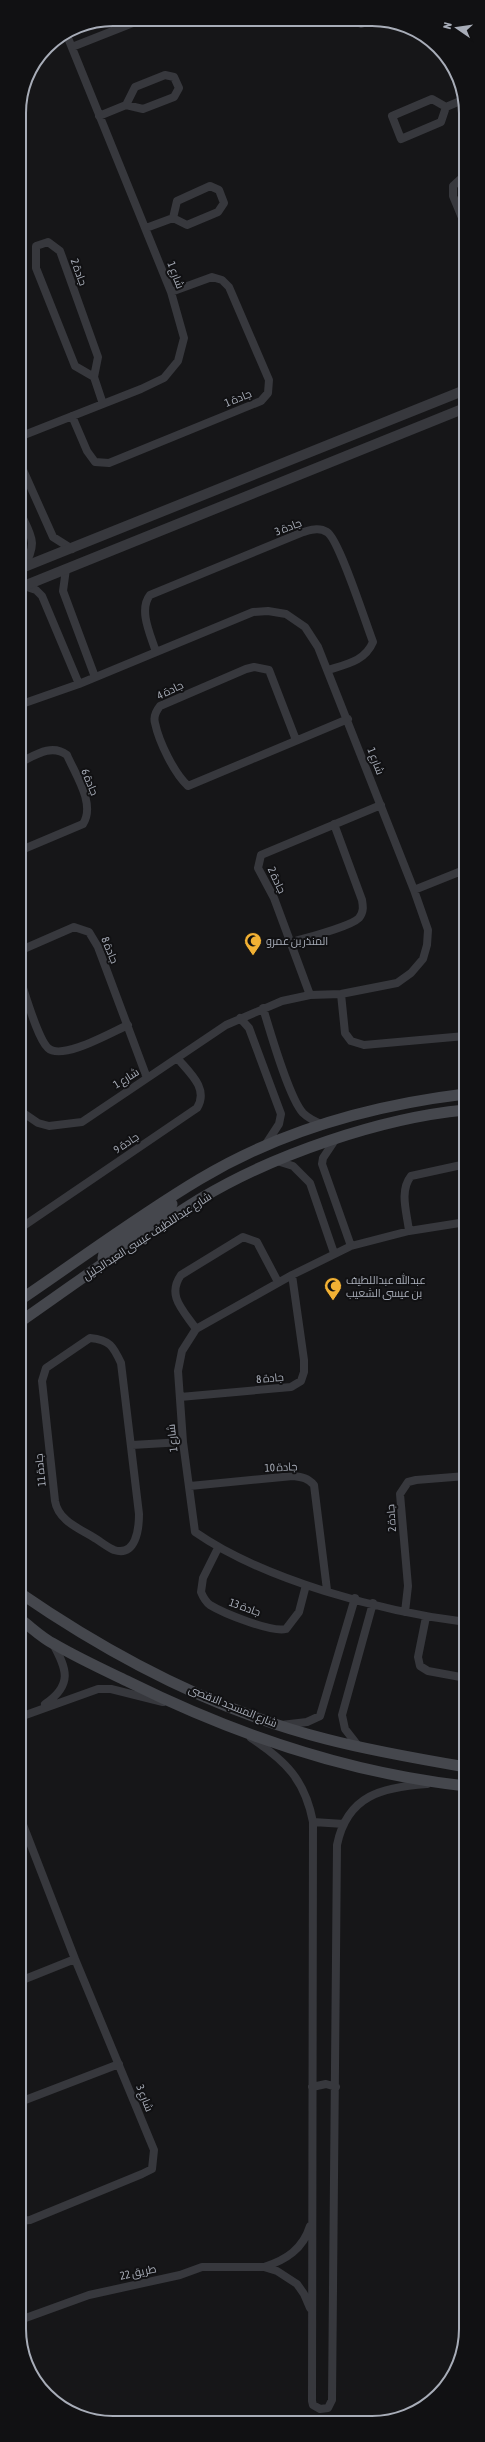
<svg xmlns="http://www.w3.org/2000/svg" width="485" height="2442" font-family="'Asap Condensed',Cairo,sans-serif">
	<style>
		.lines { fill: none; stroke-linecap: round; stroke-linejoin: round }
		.minor { stroke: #37383d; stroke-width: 8 }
		.tertiary { stroke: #37383d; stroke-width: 10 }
		.secondary { stroke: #45474d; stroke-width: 11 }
		.labels { text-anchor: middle; stroke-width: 4; stroke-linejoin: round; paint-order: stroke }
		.street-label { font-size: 11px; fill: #a8adb8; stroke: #111113 }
		.poi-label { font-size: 11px; fill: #a8adb8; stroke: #111113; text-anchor: start }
		.rim { fill: none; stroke: #a8adb8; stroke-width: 2 }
	</style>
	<rect width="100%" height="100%" fill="#161618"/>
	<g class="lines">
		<path class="minor" d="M 360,21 L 361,24 L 370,21
			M 72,47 L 143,19
			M 432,99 L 446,107 L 441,122 L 401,139 L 392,116 Z
			M 446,107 L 465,99
			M 99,116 L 126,105 L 143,109 L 174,97 L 179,88 L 174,77 L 165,75 L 135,87 L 126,105
			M 19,149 L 23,157 L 19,170
			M 465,175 L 453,186 L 453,196 L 465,225
			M 146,228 L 173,218 L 187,225 L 218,212 L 224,203 L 219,190 L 210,186 L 177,201 L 173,218
			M 94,377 L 75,366 L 36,268 L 36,246 L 48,242 L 60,251 L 98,357 L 94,377 L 103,404
			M 72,416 L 87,451 L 95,462 L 109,463 L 261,401 L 268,393 L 269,380 L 229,287 L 222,280 L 212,277 L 171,292
			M 19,437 L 141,389 L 164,378 L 178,361 L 184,338 L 171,292 L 66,33
			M 19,461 L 53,537 L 72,549
			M 19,510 C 31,536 39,542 23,568
			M 66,569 L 63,591 L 95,677
			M 24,586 L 36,590 L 42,596 L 79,684
			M 156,652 C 151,636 138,610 150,595 L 303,532 C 311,530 319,527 327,532 C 339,539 366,624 373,642 C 365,661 347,664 328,670
			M 19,705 L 79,684 L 253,612 L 268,611 L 286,614 L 305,627 L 318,647 L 414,890 L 428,930 L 427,945 L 423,959 L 411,973 L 397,983 L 341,994 L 310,995 L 282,1001 L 226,1025 L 82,1122 L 49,1126 L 38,1123 L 19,1110
			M 296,740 L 269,670 L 254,667 L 246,669 L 160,706 C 156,711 153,716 155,723 C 159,742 174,773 188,786 L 348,719
			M 19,763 C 34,756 51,743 67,755 C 75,774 96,804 83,824 L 19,851
			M 414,890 L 459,872 L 465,874
			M 292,942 C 305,938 350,927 359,918 C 364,912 363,906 362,900 L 334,824
			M 19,951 L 74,927 L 89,932 L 98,947 L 147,1078
			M 19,976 C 25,992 37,1038 48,1048 C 62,1061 112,1032 128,1025
			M 341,994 L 345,1033 L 351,1041 L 364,1045 L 465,1036
			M 310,995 L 274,898 L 258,868 L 261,855 L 381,805
			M 263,1008 C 270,1031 289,1098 303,1113 C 309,1119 316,1122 324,1125
			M 240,1018 L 249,1028 L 281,1114 L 279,1124 L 264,1147
			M 335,1140 L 323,1158 L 322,1164 L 351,1246
			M 277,1161 L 293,1166 L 310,1183 L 334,1253
			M 466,1222 L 409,1231 L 351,1246 L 292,1275 L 196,1329 L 182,1351 L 178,1371 L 183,1442 L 195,1532 C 264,1580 383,1612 466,1622
			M 19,1227 L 25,1225 L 197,1108 C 209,1089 190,1073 178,1059
			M 409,1231 C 407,1213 399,1191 411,1176 L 466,1164
			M 196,1329 C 184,1311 166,1296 181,1275 L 243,1237 L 257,1242 L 278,1282
			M 90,1338 C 110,1340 113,1346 121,1363 L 139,1514 C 139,1529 136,1557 114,1550 C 107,1547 100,1541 93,1537 C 78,1528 58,1520 55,1501 L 42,1381 L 46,1368 Z
			M 180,1397 L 291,1387 L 301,1381 L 304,1372 L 304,1360 L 292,1275
			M 132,1445 L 183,1442
			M 190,1486 L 293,1476 C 302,1477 308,1478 314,1485 L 327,1590
			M 218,1548 L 203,1578 L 201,1592 C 203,1597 206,1602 210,1605 C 223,1613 272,1633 286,1629 L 299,1612 L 306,1585
			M 405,1612 L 408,1586 L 400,1494 L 408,1482 L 416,1480 L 466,1476
			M 426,1617 L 418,1657 L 420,1666 L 428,1671 L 466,1678
			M 45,1704 C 73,1685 67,1669 53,1644
			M 20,1717 L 98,1689 L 111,1689 L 163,1702
			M 281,1725 L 307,1722 L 320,1716 L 355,1598
			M 251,1738 C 286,1761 305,1780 313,1822 L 312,2401 L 313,2405 L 320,2409 L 328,2408 L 332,2400 L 337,1845 C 347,1795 383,1787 427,1784
			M 359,1747 L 345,1729 L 342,1715 L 373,1603
			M 20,1817 L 75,1959 L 154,2150 L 152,2169 L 142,2174 L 30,2220 L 20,2221
			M 313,1822 L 344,1824
			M 20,1981 L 75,1959
			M 312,2087 L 326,2084 L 336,2087
			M 20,2102 L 119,2064
			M 264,2267 C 286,2260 303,2249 310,2226
			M 20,2320 L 89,2295 L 180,2275 L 202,2267 L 264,2267 L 277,2271 L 297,2284 L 304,2294 L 310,2308"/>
		<path class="tertiary" d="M 19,569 L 465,390
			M 19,588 L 465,408"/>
		<path class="secondary" d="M 104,1263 L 103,1258 L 104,1253 L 172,1204
			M 20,1300 C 79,1260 138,1216 200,1179 C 280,1131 374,1105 465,1094
			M 20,1322 C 79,1281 138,1237 200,1199 C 273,1155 380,1118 465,1110
			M 20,1593 C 113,1657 216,1711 326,1739 C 372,1751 419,1759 466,1767
			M 20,1619 C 31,1627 42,1638 54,1644 C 78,1658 104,1670 129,1682 C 236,1735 347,1773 466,1786"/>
	</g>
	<defs>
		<symbol id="mosque-pin" viewBox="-11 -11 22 30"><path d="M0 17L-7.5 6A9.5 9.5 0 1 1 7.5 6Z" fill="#f2b134" stroke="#111113"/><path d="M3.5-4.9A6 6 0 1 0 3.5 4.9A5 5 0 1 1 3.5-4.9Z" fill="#111"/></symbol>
	</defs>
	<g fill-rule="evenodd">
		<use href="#mosque-pin" x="243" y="931" width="20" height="27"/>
		<use href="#mosque-pin" x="323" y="1276" width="20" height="27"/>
	</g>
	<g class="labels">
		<g class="street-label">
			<text transform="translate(79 272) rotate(70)" y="4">جادة 2</text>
			<text transform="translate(176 275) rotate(69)" y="4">شارع 1</text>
			<text transform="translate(238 398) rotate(-22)" y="4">جادة 1</text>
			<text transform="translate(288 527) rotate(-21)" y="4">جادة 3</text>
			<text transform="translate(170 690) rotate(-26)" y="4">جادة 4</text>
			<text transform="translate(376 761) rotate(69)" y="4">شارع 1</text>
			<text transform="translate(90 782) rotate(67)" y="4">جادة 6</text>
			<text transform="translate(277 880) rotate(65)" y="4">جادة 2</text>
			<text transform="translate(110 950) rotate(67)" y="4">جادة 8</text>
			<text transform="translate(126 1078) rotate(-32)" y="4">شارع 1</text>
			<text transform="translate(126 1143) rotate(-34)" y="4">جادة 9</text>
			<text transform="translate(147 1236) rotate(-33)" y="4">شارع عبداللطيف عيسى العبدالجليل</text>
			<text transform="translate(270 1378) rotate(-5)" y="4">جادة 8</text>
			<text transform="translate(172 1438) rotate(-96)" y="4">شارع 1</text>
			<text transform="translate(281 1467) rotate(-3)" y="4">جادة 10</text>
			<text transform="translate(40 1470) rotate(-96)" y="4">جادة 11</text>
			<text transform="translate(391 1518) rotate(-94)" y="4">جادة 2</text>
			<text transform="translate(245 1607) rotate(20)" y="4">جادة 13</text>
			<text transform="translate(233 1706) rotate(22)" y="4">شارع المسجد الاقصى</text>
			<text transform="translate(145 2098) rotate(68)" y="4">شارع 3</text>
			<text transform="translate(138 2272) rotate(-12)" y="4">طريق 22</text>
		</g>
		<g class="poi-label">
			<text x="266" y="945">المنذر بن عمرو</text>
			<text x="346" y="1284">عبدالله عبداللطيف<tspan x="346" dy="13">بن عيسى الشعيب</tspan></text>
		</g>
	</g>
	<path d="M0 0H485V2442H0ZM113 26H372A87 87 0 0 1 459 113V2329A87 87 0 0 1 372 2416H113A87 87 0 0 1 26 2329V113A87 87 0 0 1 113 26Z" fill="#111113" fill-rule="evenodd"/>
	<path class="rim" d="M113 26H372A87 87 0 0 1 459 113V2329A87 87 0 0 1 372 2416H113A87 87 0 0 1 26 2329V113A87 87 0 0 1 113 26Z"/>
	<g transform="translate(457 28) rotate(283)" stroke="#111113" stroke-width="3" paint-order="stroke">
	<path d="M0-3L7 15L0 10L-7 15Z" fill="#a8adb8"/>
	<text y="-6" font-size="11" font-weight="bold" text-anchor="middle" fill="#a8adb8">N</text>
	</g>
</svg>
